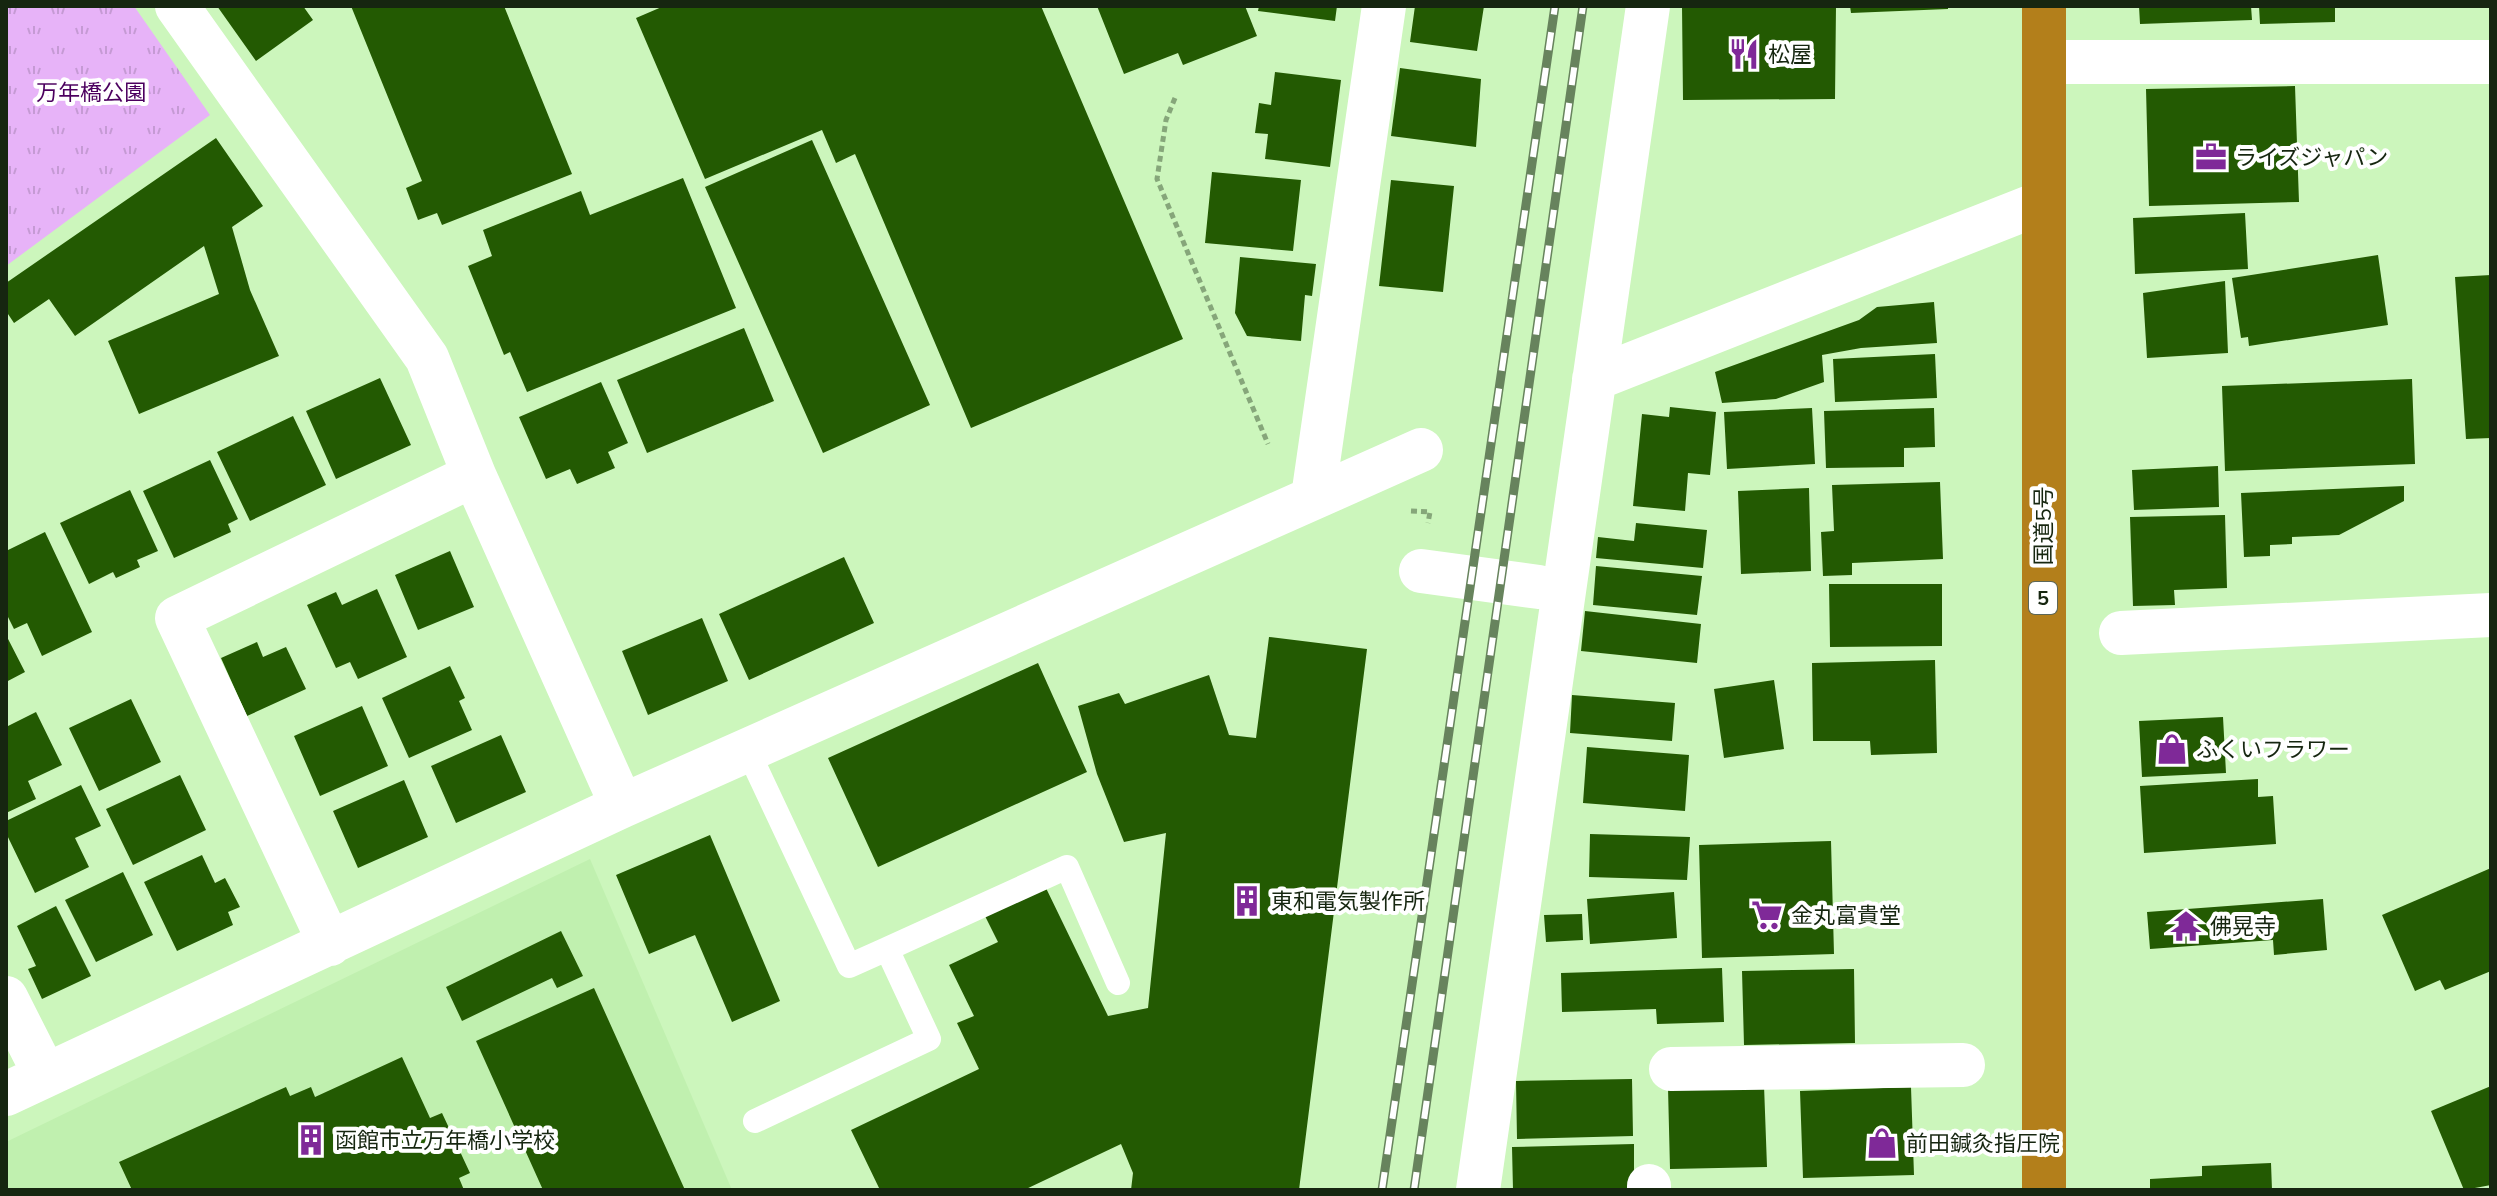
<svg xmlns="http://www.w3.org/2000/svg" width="2497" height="1196" font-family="Mulish,'Noto Sans JP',sans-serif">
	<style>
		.built { fill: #c0f0af }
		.park { fill: url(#park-tufts) }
		.building { fill: #235a02 }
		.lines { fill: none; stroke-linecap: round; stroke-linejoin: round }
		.path { stroke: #86a67a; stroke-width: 5; stroke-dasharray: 6 4; stroke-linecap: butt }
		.lane { stroke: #fff; stroke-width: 24 }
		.street { stroke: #fff; stroke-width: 44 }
		.highway { stroke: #b37f1b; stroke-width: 44 }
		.rail-casing { stroke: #67835d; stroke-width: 9 }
		.rail { stroke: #fff; stroke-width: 6; stroke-dasharray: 18; stroke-linecap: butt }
		.labels { text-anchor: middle; stroke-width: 8; stroke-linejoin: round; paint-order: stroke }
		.shield { fill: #fff; stroke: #5c6758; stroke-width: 2 }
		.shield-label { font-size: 20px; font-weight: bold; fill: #162610 }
		.poi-label { font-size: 22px; fill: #162610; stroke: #fff; text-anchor: start }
		.park-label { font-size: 22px; fill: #4c005f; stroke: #fff }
		.street-label { font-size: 22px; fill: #162610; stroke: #fff }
	</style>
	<defs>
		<pattern id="park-tufts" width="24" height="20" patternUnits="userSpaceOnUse" patternTransform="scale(2)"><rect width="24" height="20" fill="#e7b3f8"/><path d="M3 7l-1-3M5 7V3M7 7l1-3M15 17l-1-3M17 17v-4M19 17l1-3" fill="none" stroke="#c59ad4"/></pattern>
	</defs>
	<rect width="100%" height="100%" fill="#ccf6bc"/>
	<path class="built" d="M 590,859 L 732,1190 L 6,1190 L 6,1142 Z"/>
	<path class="park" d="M 6,6 L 134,6 L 210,115 L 6,266 Z"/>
	<path class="building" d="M 217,6 L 303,6 L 313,20 L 256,61 Z
		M 351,6 L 504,6 L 572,174 L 442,225 L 437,213 L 418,220 L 406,188 L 422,181 Z
		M 664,6 L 1041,6 L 1183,339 L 971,428 L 855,154 L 836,163 L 822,130 L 705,179 L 636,18 Z
		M 1097,6 L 1245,6 L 1257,36 L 1183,65 L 1178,53 L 1124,74 Z
		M 1259,6 L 1337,6 L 1335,21 L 1258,11 Z
		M 1415,6 L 1484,6 L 1477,51 L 1410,42 Z
		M 1682,6 L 1836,6 L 1835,99 L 1683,100 Z
		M 1850,6 L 1948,6 L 1948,9 L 1851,13 Z
		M 2139,6 L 2251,6 L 2252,20 L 2140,24 Z
		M 2259,6 L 2335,6 L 2335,22 L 2260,24 Z
		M 1400,68 L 1481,79 L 1476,147 L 1391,136 Z
		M 1275,72 L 1341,80 L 1330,167 L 1265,159 L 1268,134 L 1255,133 L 1259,103 L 1271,105 Z
		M 2295,86 L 2299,202 L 2149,206 L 2146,89 Z
		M 216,138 L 263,206 L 232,227 L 250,290 L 279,356 L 139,414 L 108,341 L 219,294 L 204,246 L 75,336 L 49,299 L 14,323 L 6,311 L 6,283 Z
		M 812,140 L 930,405 L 823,453 L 705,187 Z
		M 1212,172 L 1301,180 L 1293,251 L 1205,243 Z
		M 683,178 L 736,308 L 527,392 L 510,352 L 504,355 L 468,266 L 492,256 L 483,230 L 581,191 L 590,215 Z
		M 1391,180 L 1454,186 L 1443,292 L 1379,286 Z
		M 2245,213 L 2248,269 L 2135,274 L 2133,218 Z
		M 2378,255 L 2388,325 L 2249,346 L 2248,337 L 2241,338 L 2232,278 Z
		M 1240,257 L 1316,264 L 1312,296 L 1305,295 L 1301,341 L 1247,336 L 1235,313 Z
		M 2491,275 L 2491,438 L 2466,439 L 2455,277 Z
		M 2225,281 L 2228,353 L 2147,358 L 2143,293 Z
		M 1934,302 L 1937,343 L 1861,348 L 1822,355 L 1824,382 L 1776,399 L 1722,403 L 1715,372 L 1859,320 L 1877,307 Z
		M 744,328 L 774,401 L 647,453 L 617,380 Z
		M 1935,354 L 1937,398 L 1835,402 L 1833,359 Z
		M 380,378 L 411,445 L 336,479 L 306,411 Z
		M 2412,379 L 2415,464 L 2225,471 L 2222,386 Z
		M 601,382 L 628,443 L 608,452 L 615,468 L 577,484 L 570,469 L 546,479 L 519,417 Z
		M 1670,407 L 1716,412 L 1710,475 L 1688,473 L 1685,511 L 1633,506 L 1642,414 L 1669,417 Z
		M 1812,408 L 1815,464 L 1727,469 L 1724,412 Z
		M 1934,408 L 1935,447 L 1904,448 L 1904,467 L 1826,468 L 1824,411 Z
		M 293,416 L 326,485 L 250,521 L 217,452 Z
		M 210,460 L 238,519 L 228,524 L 231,532 L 174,558 L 143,491 Z
		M 2218,466 L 2219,507 L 2134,510 L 2132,470 Z
		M 1940,482 L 1943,559 L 1852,563 L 1852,575 L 1823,576 L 1821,532 L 1834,531 L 1832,485 Z
		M 2404,486 L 2404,501 L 2339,535 L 2292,537 L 2292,544 L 2270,545 L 2270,556 L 2244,557 L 2241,493 Z
		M 1809,488 L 1811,571 L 1741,574 L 1738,491 Z
		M 130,490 L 158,551 L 137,560 L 140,567 L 116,578 L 113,572 L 89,584 L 60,523 Z
		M 2225,515 L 2227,588 L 2174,590 L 2175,605 L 2133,606 L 2130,517 Z
		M 1636,523 L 1707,530 L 1703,568 L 1596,558 L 1598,537 L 1634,541 Z
		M 45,532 L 92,632 L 42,656 L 27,623 L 14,629 L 6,613 L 6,551 Z
		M 450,551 L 474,607 L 418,630 L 395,575 Z
		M 844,557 L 874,623 L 749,680 L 719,614 Z
		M 1596,566 L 1702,576 L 1697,615 L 1593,605 Z
		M 1829,584 L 1942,584 L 1942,646 L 1830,647 Z
		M 377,589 L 407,657 L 358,679 L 350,662 L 336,668 L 307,605 L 336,592 L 342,605 Z
		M 1585,611 L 1701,624 L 1697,663 L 1581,651 Z
		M 702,618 L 728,681 L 648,715 L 622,651 Z
		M 6,635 L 25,672 L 6,682 Z
		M 1269,637 L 1367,649 L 1299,1190 L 1131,1190 L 1133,1173 L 1121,1144 L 1024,1190 L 880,1190 L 851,1130 L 979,1069 L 957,1023 L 974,1016 L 949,965 L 998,942 L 985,916 L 1045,886 L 1108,1016 L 1148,1008 L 1166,833 L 1124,842 L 1097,774 L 1078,706 L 1119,693 L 1125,704 L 1209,675 L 1229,735 L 1256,738 Z
		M 257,642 L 263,657 L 286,647 L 306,689 L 247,716 L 221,658 Z
		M 1935,660 L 1937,753 L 1871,755 L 1870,741 L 1813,741 L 1812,663 Z
		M 1038,663 L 1087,772 L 878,867 L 828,758 Z
		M 450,666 L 465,698 L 459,701 L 472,730 L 409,758 L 382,698 Z
		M 1774,680 L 1784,749 L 1724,758 L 1714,689 Z
		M 1572,695 L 1675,703 L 1672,741 L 1570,733 Z
		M 131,699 L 161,762 L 99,791 L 69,728 Z
		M 362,706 L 388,766 L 320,796 L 294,736 Z
		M 36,712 L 62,765 L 28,781 L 36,799 L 6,813 L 6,727 Z
		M 2223,717 L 2226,773 L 2142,777 L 2139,721 Z
		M 501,735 L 526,792 L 456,823 L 431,766 Z
		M 1587,747 L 1689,755 L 1685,811 L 1583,803 Z
		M 180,775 L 206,830 L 133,865 L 106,809 Z
		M 2258,779 L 2258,797 L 2273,796 L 2276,844 L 2144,853 L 2140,786 Z
		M 404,780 L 428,837 L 358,868 L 333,811 Z
		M 81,785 L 101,826 L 75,838 L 89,867 L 35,893 L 6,833 L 6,821 Z
		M 1590,834 L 1690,837 L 1687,880 L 1589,877 Z
		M 710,835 L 780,1001 L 732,1022 L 695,935 L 649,954 L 616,875 Z
		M 1831,841 L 1834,954 L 1702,958 L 1699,845 Z
		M 202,855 L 215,883 L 225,878 L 240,907 L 228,912 L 233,925 L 177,951 L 144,882 Z
		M 2491,868 L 2491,971 L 2445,990 L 2440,980 L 2415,991 L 2382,915 Z
		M 123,872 L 153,935 L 96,962 L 65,900 Z
		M 1674,892 L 1677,938 L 1590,944 L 1587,899 Z
		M 2323,899 L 2327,950 L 2274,955 L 2273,940 L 2150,949 L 2147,912 Z
		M 56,906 L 91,976 L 42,999 L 28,969 L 36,966 L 17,926 Z
		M 1582,914 L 1583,940 L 1546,942 L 1544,915 Z
		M 561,931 L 583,976 L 557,988 L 552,978 L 462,1021 L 446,987 Z
		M 1722,968 L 1724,1022 L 1657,1024 L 1656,1009 L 1562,1012 L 1561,973 Z
		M 1854,969 L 1855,1043 L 1744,1045 L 1742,971 Z
		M 594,988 L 685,1190 L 543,1190 L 476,1041 Z
		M 402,1057 L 430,1118 L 442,1113 L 470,1173 L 459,1178 L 464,1190 L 132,1190 L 119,1162 L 286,1087 L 290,1096 L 311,1087 L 315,1097 Z
		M 1632,1079 L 1633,1136 L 1517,1139 L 1516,1081 Z
		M 1764,1085 L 1767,1167 L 1670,1169 L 1668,1088 Z
		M 2491,1086 L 2491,1185 L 2464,1190 L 2431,1111 Z
		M 1911,1087 L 1914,1175 L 1803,1178 L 1800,1091 Z
		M 1634,1144 L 1634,1188 L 1513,1190 L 1512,1147 Z
		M 2271,1163 L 2272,1190 L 2150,1190 L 2150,1179 L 2202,1176 L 2202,1166 Z"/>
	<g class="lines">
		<path class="path" d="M 1175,98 L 1166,120 L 1157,179 L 1268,444
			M 1411,511 L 1430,512 L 1428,523"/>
		<path class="lane" d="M 748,751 L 849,966 L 887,949 L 929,1039 L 755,1121
			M 887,949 L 1067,867 L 1118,983"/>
		<path class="street" d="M 177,6 L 427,358 L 474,475 L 622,806
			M 2045,62 L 2491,62
			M 1594,379 L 2043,202
			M 1313,497 L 1384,6
			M 1421,571 L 1539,587
			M 2121,633 L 2491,615
			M 330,944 L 177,618 L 474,475
			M 6,998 L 45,1075
			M 1671,1069 L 1963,1065
			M 6,1094 L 622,806 L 1421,450
			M 1478,1190 L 1648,6
			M 1649,1190 L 1649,1186"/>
		<path class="highway" d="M 2044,1190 L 2044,6"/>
		<defs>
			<path id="rail" d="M 1382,1190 L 1555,6
				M 1414,1190 L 1583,6"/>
		</defs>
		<use href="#rail" class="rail-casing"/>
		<use href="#rail" class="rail"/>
	</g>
	<defs>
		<symbol id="restaurant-bare" viewBox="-9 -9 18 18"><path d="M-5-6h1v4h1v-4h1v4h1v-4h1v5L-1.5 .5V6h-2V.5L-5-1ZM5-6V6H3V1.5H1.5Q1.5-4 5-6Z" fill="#7f2998" stroke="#fff" stroke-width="2.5" paint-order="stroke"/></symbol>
		<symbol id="office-bare" viewBox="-9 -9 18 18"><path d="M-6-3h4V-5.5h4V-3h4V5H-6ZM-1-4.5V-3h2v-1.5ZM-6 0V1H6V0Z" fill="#7f2998" stroke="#fff" stroke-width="2.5" paint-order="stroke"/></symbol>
		<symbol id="shop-bare" viewBox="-9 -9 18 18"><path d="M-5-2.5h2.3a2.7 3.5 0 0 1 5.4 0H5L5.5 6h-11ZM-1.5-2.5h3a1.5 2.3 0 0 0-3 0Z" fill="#7f2998" stroke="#fff" stroke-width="2.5" paint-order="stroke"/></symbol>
		<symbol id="building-bare" viewBox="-9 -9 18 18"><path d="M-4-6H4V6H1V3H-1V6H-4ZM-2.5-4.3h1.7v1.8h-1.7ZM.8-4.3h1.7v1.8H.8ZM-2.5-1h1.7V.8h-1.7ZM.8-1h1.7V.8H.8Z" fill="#7f2998" stroke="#fff" stroke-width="2.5" paint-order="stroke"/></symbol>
		<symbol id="supermarket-bare" viewBox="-9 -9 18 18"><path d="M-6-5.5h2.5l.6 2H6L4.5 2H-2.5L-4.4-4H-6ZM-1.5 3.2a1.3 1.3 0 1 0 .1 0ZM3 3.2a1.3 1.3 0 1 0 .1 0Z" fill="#7f2998" stroke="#fff" stroke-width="2.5" paint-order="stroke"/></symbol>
		<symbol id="temple-bare" viewBox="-9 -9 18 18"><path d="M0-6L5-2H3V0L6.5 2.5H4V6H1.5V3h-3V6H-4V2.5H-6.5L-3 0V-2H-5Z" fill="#7f2998" stroke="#fff" stroke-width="2.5" paint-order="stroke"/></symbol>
	</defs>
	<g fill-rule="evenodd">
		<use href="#restaurant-bare" x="1722" y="32" width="44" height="44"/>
		<use href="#office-bare" x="2189" y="135" width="44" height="44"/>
		<use href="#shop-bare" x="2150" y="727" width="44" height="44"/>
		<use href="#building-bare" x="1225" y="879" width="44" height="44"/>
		<use href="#supermarket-bare" x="1745" y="893" width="44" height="44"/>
		<use href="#temple-bare" x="2164" y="904" width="44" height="44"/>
		<use href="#building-bare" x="289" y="1118" width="44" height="44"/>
		<use href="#shop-bare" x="1860" y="1121" width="44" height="44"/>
	</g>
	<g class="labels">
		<rect class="shield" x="2029" y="582" width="28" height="32" rx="6"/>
		<g class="shield-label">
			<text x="2043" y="605">5</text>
		</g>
		<g class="poi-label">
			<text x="1768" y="62">松屋</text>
			<text x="2235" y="165">ライズジャパン</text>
			<text x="2196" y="757">ふくいフラワー</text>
			<text x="1271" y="909">東和電気製作所</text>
			<text x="1791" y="923">金丸富貴堂</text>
			<text x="2210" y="934">佛晃寺</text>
			<text x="335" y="1148">函館市立万年橋小学校</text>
			<text x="1906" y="1151">前田鍼灸指圧院</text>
		</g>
		<g class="park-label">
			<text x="91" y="100">万年橋公園</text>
		</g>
		<g class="street-label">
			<text transform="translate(2043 526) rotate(-90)" y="8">国道5号</text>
		</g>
	</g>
	<rect width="2497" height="1196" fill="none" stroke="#162610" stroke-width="16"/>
</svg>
